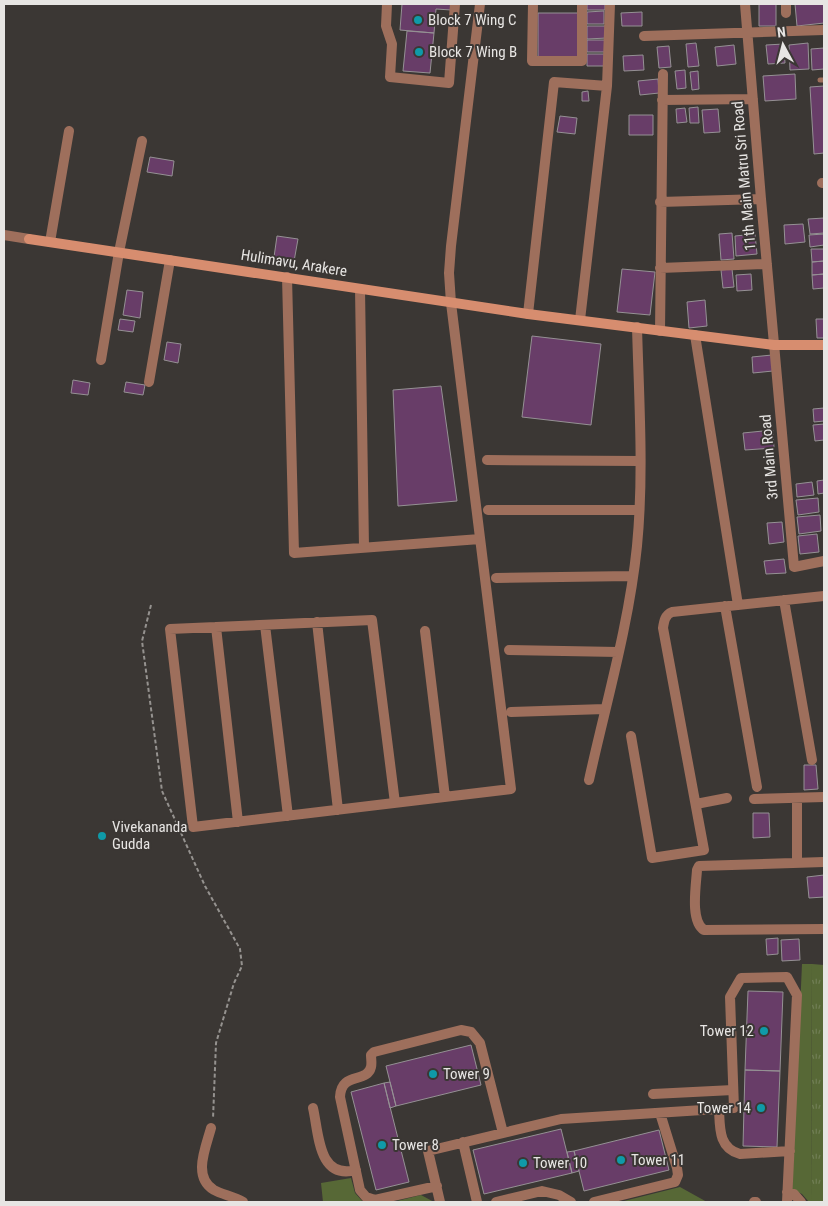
<svg xmlns="http://www.w3.org/2000/svg" width="828" height="1206" font-family="'Roboto Condensed',sans-serif">
	<style>
		.grass { fill: url(#grass-tufts) }
		.green { fill: #576836 }
		.building { fill: #683d68; stroke: #959194 }
		.lines { fill: none; stroke-linecap: round; stroke-linejoin: round }
		.path { stroke: #95928f; stroke-width: 2; stroke-dasharray: 4 2.5; stroke-linecap: butt }
		.lane { stroke: #9e6f5c; stroke-width: 5 }
		.street { stroke: #9e6f5c; stroke-width: 10 }
		.secondary { stroke: #d78d6f; stroke-width: 10 }
		.culture-dot { fill: #0f9aa8; stroke: #3b3734; stroke-width: 2 }
		.labels { text-anchor: middle; stroke-width: 4; stroke-linejoin: round; paint-order: stroke }
		.poi-label { font-size: 15px; fill: #e7e5e3; stroke: #3b3734; text-anchor: start }
		.street-label { font-size: 15px; fill: #e7e5e3; stroke: #3b3734 }
	</style>
	<defs>
		<pattern id="grass-tufts" width="24" height="20" patternUnits="userSpaceOnUse" patternTransform="scale(1.25)"><rect width="24" height="20" fill="#576836"/><path d="M3 7l-1-3M5 7V3M7 7l1-3M15 17l-1-3M17 17v-4M19 17l1-3" fill="none" stroke="#6f7d53"/></pattern>
	</defs>
	<rect width="100%" height="100%" fill="#3b3734"/>
	<path class="grass" d="M 812,964 L 824,965 L 824,1202 L 811,1202 Z"/>
	<path class="green" d="M 802,964 L 812,964 L 811,1202 L 809,1202 L 802,1194 L 792,1189 Z
		M 351,1178 L 355,1193 L 363,1202 L 323,1202 L 321,1183 Z
		M 680,1187 L 707,1202 L 620,1202 Z
		M 421,1195 L 434,1202 L 393,1202 Z"/>
	<path class="building" d="M 402,4 L 452,4 L 451,10 L 436,9 L 434,33 L 400,30 Z
		M 587,4 L 605,4 L 605,10 L 587,10 Z
		M 759,4 L 776,4 L 776,26 L 759,26 Z
		M 795,4 L 824,4 L 824,23 L 797,26 Z
		M 604,11 L 604,24 L 587,24 L 587,12 Z
		M 642,12 L 642,26 L 622,26 L 621,13 Z
		M 538,13 L 579,13 L 579,57 L 538,57 Z
		M 587,26 L 607,26 L 607,38 L 587,39 Z
		M 407,31 L 434,33 L 430,73 L 403,71 Z
		M 587,40 L 606,40 L 606,52 L 587,52 Z
		M 696,43 L 699,66 L 688,67 L 686,44 Z
		M 808,43 L 809,69 L 790,70 L 789,45 Z
		M 784,44 L 785,63 L 768,64 L 766,45 Z
		M 734,45 L 736,64 L 717,66 L 715,47 Z
		M 669,46 L 671,67 L 659,68 L 657,47 Z
		M 824,48 L 824,69 L 812,70 L 811,49 Z
		M 587,54 L 606,54 L 606,66 L 587,66 Z
		M 643,55 L 644,70 L 624,71 L 623,56 Z
		M 685,70 L 686,88 L 677,89 L 675,71 Z
		M 698,71 L 699,89 L 692,90 L 690,72 Z
		M 795,74 L 796,99 L 765,101 L 763,76 Z
		M 658,79 L 659,93 L 640,95 L 638,81 Z
		M 824,86 L 824,153 L 814,154 L 810,87 Z
		M 588,91 L 589,101 L 582,101 L 582,92 Z
		M 698,107 L 699,123 L 690,123 L 689,108 Z
		M 685,108 L 687,122 L 677,123 L 676,109 Z
		M 718,109 L 720,132 L 704,133 L 702,110 Z
		M 629,115 L 653,115 L 653,135 L 629,135 Z
		M 560,116 L 577,118 L 575,134 L 557,132 Z
		M 150,157 L 174,161 L 172,176 L 147,172 Z
		M 824,218 L 824,233 L 810,234 L 808,219 Z
		M 803,224 L 805,242 L 785,244 L 784,225 Z
		M 732,233 L 734,259 L 721,260 L 719,234 Z
		M 755,234 L 757,254 L 736,256 L 735,236 Z
		M 824,234 L 824,245 L 810,247 L 809,235 Z
		M 277,236 L 298,239 L 293,267 L 273,264 Z
		M 811,249 L 824,249 L 824,261 L 812,262 Z
		M 824,261 L 824,274 L 812,275 L 812,262 Z
		M 622,269 L 655,272 L 650,315 L 617,312 Z
		M 732,269 L 734,287 L 723,288 L 721,270 Z
		M 751,274 L 752,290 L 737,291 L 736,275 Z
		M 824,274 L 824,288 L 813,289 L 812,275 Z
		M 127,290 L 143,292 L 140,318 L 123,315 Z
		M 705,300 L 707,326 L 689,328 L 687,302 Z
		M 120,319 L 135,321 L 133,332 L 118,330 Z
		M 816,319 L 824,319 L 824,338 L 817,338 Z
		M 532,336 L 601,344 L 591,425 L 522,417 Z
		M 167,342 L 181,344 L 178,363 L 164,360 Z
		M 772,355 L 773,371 L 753,373 L 752,357 Z
		M 73,380 L 90,383 L 88,395 L 71,393 Z
		M 126,382 L 145,385 L 143,395 L 124,392 Z
		M 441,386 L 457,501 L 398,506 L 393,390 Z
		M 824,408 L 824,421 L 814,422 L 813,409 Z
		M 824,424 L 824,440 L 815,441 L 813,425 Z
		M 773,430 L 774,448 L 745,450 L 743,433 Z
		M 824,480 L 824,493 L 818,494 L 817,481 Z
		M 812,482 L 814,495 L 797,497 L 796,484 Z
		M 818,498 L 819,512 L 798,515 L 796,500 Z
		M 820,515 L 821,531 L 799,534 L 797,517 Z
		M 782,522 L 784,542 L 769,544 L 767,523 Z
		M 817,534 L 819,552 L 800,554 L 798,536 Z
		M 784,559 L 786,573 L 766,574 L 764,561 Z
		M 804,765 L 816,765 L 818,789 L 804,790 Z
		M 753,813 L 769,813 L 770,837 L 753,838 Z
		M 824,875 L 824,897 L 809,898 L 807,877 Z
		M 778,938 L 778,954 L 767,955 L 766,939 Z
		M 799,939 L 800,960 L 782,961 L 781,940 Z
		M 748,991 L 783,992 L 780,1071 L 745,1070 Z
		M 471,1045 L 481,1085 L 396,1106 L 386,1066 Z
		M 745,1070 L 780,1071 L 777,1147 L 743,1146 Z
		M 390,1082 L 396,1106 L 390,1108 L 384,1083 Z
		M 384,1083 L 409,1182 L 376,1190 L 351,1092 Z
		M 561,1129 L 572,1173 L 484,1194 L 473,1150 Z
		M 659,1130 L 669,1170 L 584,1191 L 574,1151 Z
		M 574,1151 L 579,1171 L 572,1173 L 567,1152 Z"/>
	<g class="lines">
		<path class="path" d="M 151,605 L 142,641 L 162,791 L 205,886 L 240,949 L 242,966 L 234,983 L 216,1043 L 213,1119"/>
		<path class="lane" d="M 820,80 L 824,80"/>
		<path class="street" d="M 387,4 L 386,26 L 392,44 L 390,77 L 449,83 L 455,4
			M 533,4 L 532,61 L 582,61 L 582,4
			M 745,4 L 761,199 L 794,567 L 824,561
			M 786,4 L 786,13
			M 644,36 L 824,30
			M 662,100 L 753,99
			M 822,183 L 824,183
			M 660,202 L 761,199
			M 4,235 L 29,239
			M 50,242 L 69,131
			M 660,268 L 767,264
			M 287,277 L 294,553 L 480,539
			M 360,289 L 364,547
			M 528,314 L 554,82 L 607,86
			M 580,320 L 607,86 L 610,4
			M 660,331 L 663,74
			M 695,335 L 738,605
			M 101,360 L 119,252 L 142,141
			M 149,382 L 170,260
			M 487,460 L 640,461
			M 488,510 L 639,510
			M 496,578 L 632,576
			M 784,600 L 812,760
			M 725,606 L 757,787
			M 317,622 L 338,810
			M 265,625 L 288,816
			M 216,627 L 238,822
			M 425,631 L 445,797
			M 509,650 L 618,652
			M 511,712 L 605,709
			M 631,736 L 652,858 L 704,850 L 663,628 C 664,621 665,615 672,612 L 824,596
			M 589,780 C 606,703 629,625 637,546 C 644,474 639,400 637,327
			M 797,798 L 797,863
			M 754,799 L 824,797
			M 395,803 L 372,620 L 170,629 L 193,827 L 511,789 L 451,303 L 449,273 L 451,246 L 480,4
			M 696,804 L 727,798
			M 824,862 L 699,866 L 697,870 C 696,886 690,921 704,930 L 824,929
			M 653,1094 L 733,1090
			M 313,1108 C 319,1134 318,1180 356,1170
			M 719,1109 C 720,1127 718,1148 740,1154 L 790,1151
			M 211,1128 C 206,1147 192,1177 214,1190 C 223,1195 234,1196 243,1202
			M 463,1142 L 477,1202
			M 437,1186 L 375,1200 L 366,1197 L 360,1190 L 340,1097 C 341,1071 367,1084 371,1067 C 372,1063 371,1059 371,1055 L 374,1052 L 461,1030 L 471,1032 L 480,1043 L 503,1133
			M 787,1192 L 794,1194 L 801,1202
			M 440,1202 L 428,1151 L 561,1119 L 734,1108 L 730,997 L 741,978 L 787,977 L 797,995 L 787,1202
			M 496,1202 L 542,1191 L 559,1195 L 571,1202
			M 594,1202 L 675,1182 L 678,1175 L 677,1168 L 660,1113
			M 754,1202 L 756,1202"/>
		<path class="secondary" d="M 29,239 L 528,314 L 774,345 L 824,345"/>
	</g>
	<g class="culture-dot">
		<circle cx="418" cy="20" r="5"/>
		<circle cx="419" cy="52" r="5"/>
		<circle cx="102" cy="836" r="5"/>
		<circle cx="764" cy="1031" r="5"/>
		<circle cx="433" cy="1074" r="5"/>
		<circle cx="761" cy="1108" r="5"/>
		<circle cx="382" cy="1145" r="5"/>
		<circle cx="621" cy="1160" r="5"/>
		<circle cx="523" cy="1163" r="5"/>
	</g>
	<g class="labels">
		<g class="poi-label">
			<text x="428" y="25">Block 7 Wing C</text>
			<text x="429" y="57">Block 7 Wing B</text>
			<text x="112" y="832">Vivekananda<tspan x="112" dy="17">Gudda</tspan></text>
			<text x="754" y="1036" text-anchor="end">Tower 12</text>
			<text x="443" y="1079">Tower 9</text>
			<text x="751" y="1113" text-anchor="end">Tower 14</text>
			<text x="392" y="1150">Tower 8</text>
			<text x="631" y="1165">Tower 11</text>
			<text x="533" y="1168">Tower 10</text>
		</g>
		<g class="street-label">
			<text transform="translate(744 176) rotate(-95)" y="5">11th Main Matru Sri Road</text>
			<text transform="translate(294 263) rotate(9)" y="5">Hulimavu, Arakere</text>
			<text transform="translate(769 457) rotate(-95)" y="5">3rd Main Road</text>
		</g>
	</g>
	<rect width="828" height="1206" fill="none" stroke="#e7e5e3" stroke-width="10"/>
	<g transform="translate(783 45) rotate(353)" stroke="#3b3734" stroke-width="4" paint-order="stroke">
	<path d="M0-4L9 19L0 12L-9 19Z" fill="#e7e5e3"/>
	<text y="-8" font-size="14" font-weight="bold" text-anchor="middle" fill="#e7e5e3">N</text>
	</g>
</svg>
